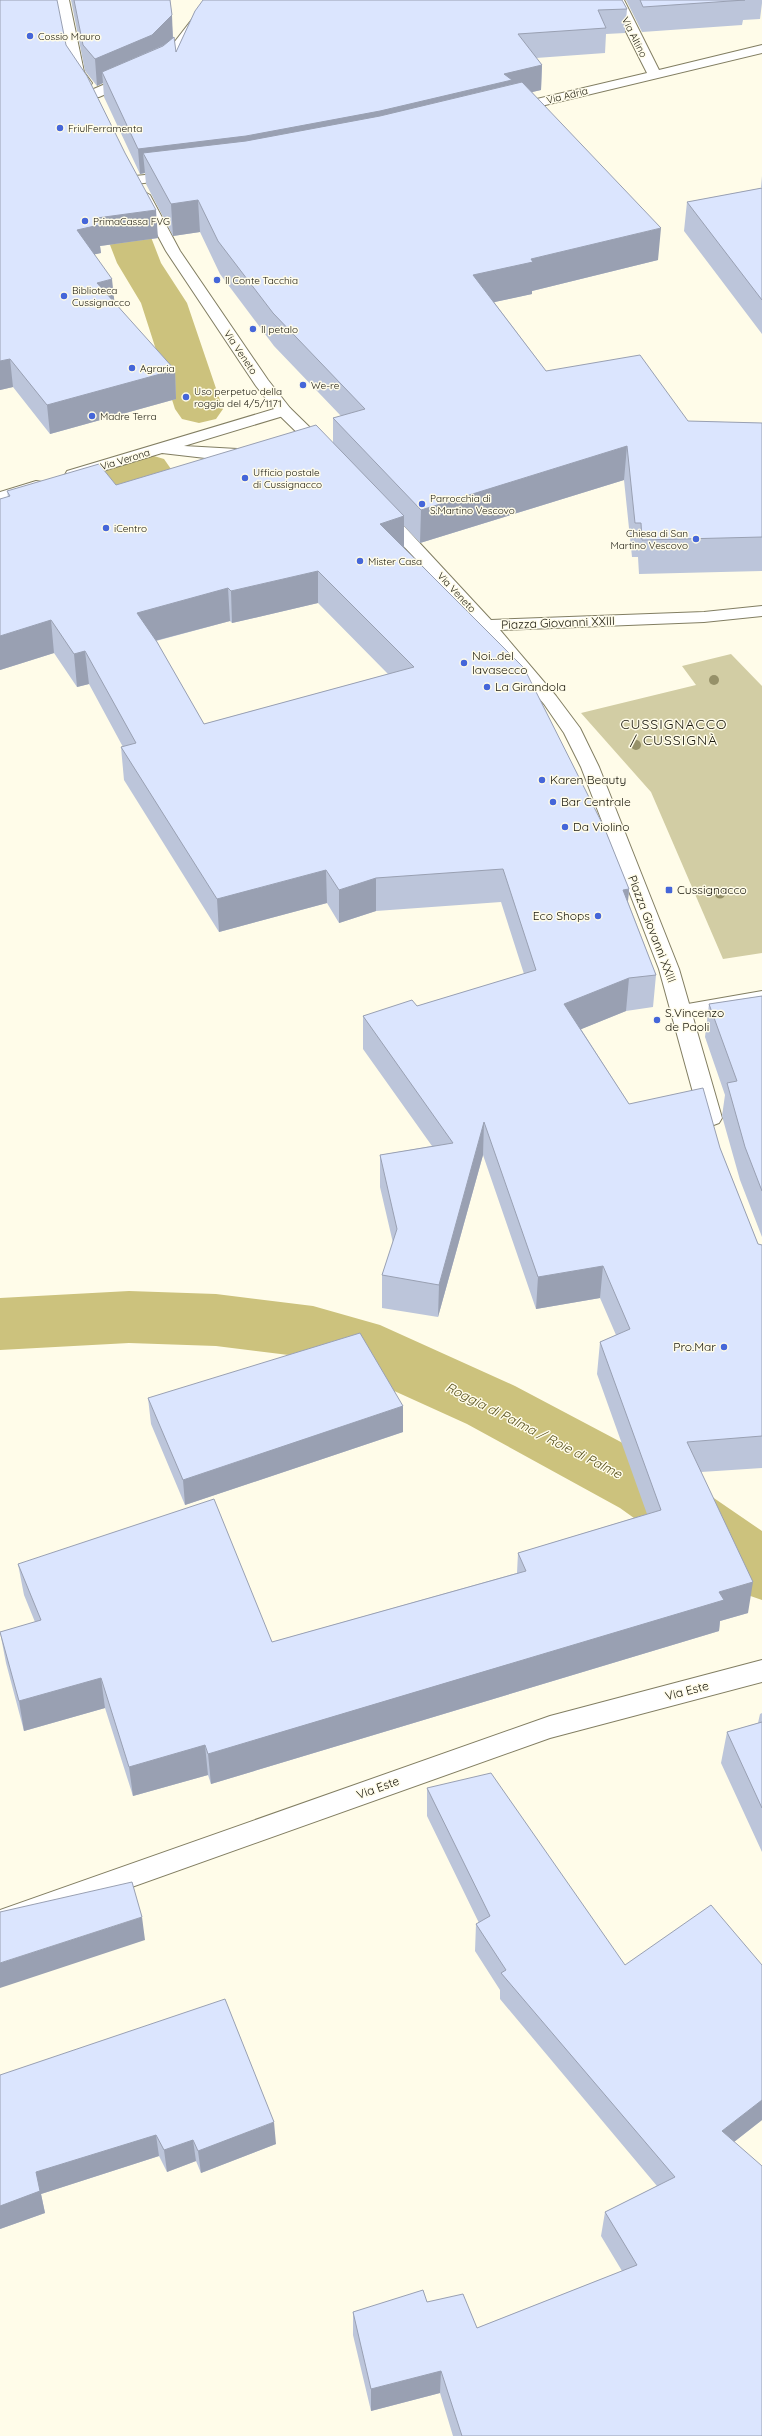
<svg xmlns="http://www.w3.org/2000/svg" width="762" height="2436" font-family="Quicksand,sans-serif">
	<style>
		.green { fill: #d2cda4 }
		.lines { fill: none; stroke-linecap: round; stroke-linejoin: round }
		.canal { fill: #ccc27d; fill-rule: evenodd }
		.minor-casing { stroke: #827e62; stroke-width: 2 }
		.tertiary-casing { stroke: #827e62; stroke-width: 2 }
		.minor { fill: #fff; fill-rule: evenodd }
		.tertiary { fill: #fff; fill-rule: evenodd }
		.tree { fill: #969169 }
		.wall { fill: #bcc5da; fill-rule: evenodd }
		.shaded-wall { fill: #99a0b2 }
		.building { fill: #dbe5fe; stroke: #99a0b2; fill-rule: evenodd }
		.poi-dot { fill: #4566d9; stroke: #fffce9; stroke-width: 1.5 }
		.labels { text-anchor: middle; stroke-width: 3; stroke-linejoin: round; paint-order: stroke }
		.far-poi-label { font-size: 10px; fill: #18160b; stroke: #fffce9; text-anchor: start }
		.far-street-label { font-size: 10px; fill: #18160b; stroke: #fffce9 }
		.street-label { font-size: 12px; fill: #18160b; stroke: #fffce9 }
		.poi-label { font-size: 12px; fill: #18160b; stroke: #fffce9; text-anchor: start }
		.water-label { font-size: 13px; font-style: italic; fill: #514a14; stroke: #fffce9 }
		.quarter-label { font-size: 14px; letter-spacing: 1px; fill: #18160b; stroke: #fffce9 }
	</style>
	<rect width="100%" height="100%" fill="#fffce9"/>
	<path class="green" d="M 731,654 L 762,686 L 762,953 L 723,959 L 651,792 L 581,713 L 696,685 L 682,666 Z"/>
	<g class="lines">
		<path class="canal" d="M 127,219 L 142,223 L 149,232 L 161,263 L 187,303 L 223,409 L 216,419 L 199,423 L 182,419 L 175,409 L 141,303 L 117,263 L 105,232 L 112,223 Z
			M 147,454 L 164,459 L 171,469 L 164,479 L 0,528 L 0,497 Z
			M 129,1291 L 216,1294 L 313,1306 L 380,1325 L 515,1386 L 670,1468 L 762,1531 L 762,1600 L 736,1591 L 620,1508 L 467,1424 L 337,1365 L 313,1358 L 216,1346 L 129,1343 L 0,1350 L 0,1298 Z"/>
		<defs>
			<path id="minor" d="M 207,0 L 221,0 L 176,59 L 164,69 L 99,97 L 89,97 L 87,94 L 89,91 L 154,63 L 166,53 Z
				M 610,0 L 624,0 L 659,70 L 762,45 L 762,53 L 512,113 L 507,112 L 505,109 L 507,106 L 647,73 Z
				M 175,172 L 182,176 L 180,179 L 135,184 L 128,180 L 135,176 Z
				M 284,406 L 290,408 L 292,411 L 290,414 L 184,446 L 255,450 L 257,453 L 255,456 L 214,459 L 162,453 L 73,480 L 67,479 L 65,475 L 67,471 Z
				M 36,481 L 42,482 L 44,486 L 42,490 L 0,502 L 0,492 Z
				M 762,991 L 762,1005 L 682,1019 L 675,1017 L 672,1012 L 675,1007 L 682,1005 Z
				M 762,1660 L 762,1682 L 550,1738 L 0,1934 L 0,1910 L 550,1716 Z"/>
			<path id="tertiary" d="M 55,0 L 69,0 L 84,72 L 92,83 L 90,86 L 80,86 L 70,72 Z
				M 143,191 L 150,195 L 180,251 L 268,380 L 290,408 L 331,448 L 333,451 L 331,454 L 319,454 L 278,414 L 256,386 L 166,251 L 136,195 Z
				M 383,509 L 389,510 L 491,620 L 704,612 L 762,606 L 762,616 L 704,622 L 500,630 L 556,696 L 580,728 L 599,767 L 679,969 L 722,1118 L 719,1123 L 711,1126 L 703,1123 L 700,1118 L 659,969 L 581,767 L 564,733 L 544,704 L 468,614 L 377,518 L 375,514 L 377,510 Z"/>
		</defs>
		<use href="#minor" class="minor-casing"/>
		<use href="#tertiary" class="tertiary-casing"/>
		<use href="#minor" class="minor"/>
		<use href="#tertiary" class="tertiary"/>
	</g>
	<g class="tree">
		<circle cx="714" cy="680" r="5"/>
		<circle cx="636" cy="745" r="5"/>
		<circle cx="720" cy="893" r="5.5"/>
	</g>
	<path class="wall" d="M 0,0 L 66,45 L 158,238 L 100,246 L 101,253 L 94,254 L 114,303 L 175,370 L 176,399 L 50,434 L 13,387 L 0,390 Z
		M 71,0 L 170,0 L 173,38 L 176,52 L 195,11 L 627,9 L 625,33 L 606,34 L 605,53 L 536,58 L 542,65 L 541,90 L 532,92 L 658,260 L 532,291 L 532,294 L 494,302 L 546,371 L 688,421 L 762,423 L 762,571 L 639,574 L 638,557 L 632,557 L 624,480 L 420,543 L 404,526 L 404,547 L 629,889 L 628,902 L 656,975 L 653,1007 L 626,1011 L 581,1029 L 629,1104 L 720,1148 L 758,1244 L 762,1245 L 762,1468 L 701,1472 L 748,1613 L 720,1621 L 719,1631 L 211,1784 L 208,1775 L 133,1796 L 105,1708 L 24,1731 L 6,1663 L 0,1632 L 35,1622 L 24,1595 L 18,1564 L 272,1642 L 517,1573 L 518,1553 L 647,1514 L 597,1374 L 600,1342 L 616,1335 L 600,1298 L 536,1309 L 483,1155 L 438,1317 L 382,1308 L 382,1275 L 393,1243 L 380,1187 L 380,1155 L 432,1146 L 363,1049 L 363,1016 L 417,1006 L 524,974 L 501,902 L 376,911 L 339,923 L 327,903 L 219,932 L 124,780 L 121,747 L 123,747 L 89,684 L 77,687 L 54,653 L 0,670 L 0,499 L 8,497 L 7,491 L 116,485 L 333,443 L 333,418 L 341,416 L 274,346 L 220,274 L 200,232 L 173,236 L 146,184 L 145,173 L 140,174 L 104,97 L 103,83 L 97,86 L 85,71 ZM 318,603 L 388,674 L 204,724 L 156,641 L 230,621 L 232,623 Z
		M 626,0 L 762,0 L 762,3 L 760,19 L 743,20 L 742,25 L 642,32 Z
		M 762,176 L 762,188 L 761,187 Z
		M 762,188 L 762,334 L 684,231 L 687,202 Z
		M 762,996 L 762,1237 L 740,1180 L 722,1116 L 725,1095 L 705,1037 L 709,1004 Z
		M 148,1398 L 403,1406 L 403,1432 L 185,1505 L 151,1424 Z
		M 762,1713 L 762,1852 L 721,1763 L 727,1732 L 758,1723 L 760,1714 Z
		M 427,1788 L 625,1965 L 762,1965 L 762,2120 L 734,2142 L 762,2436 L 453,2436 L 440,2393 L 371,2411 L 353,2335 L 353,2312 L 427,2302 L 477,2328 L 622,2271 L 601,2236 L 605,2212 L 657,2186 L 500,1999 L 500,1990 L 475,1951 L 476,1924 L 479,1923 L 427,1816 Z
		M 0,2075 L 276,2144 L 201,2173 L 196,2161 L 167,2172 L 159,2156 L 41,2194 L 45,2213 L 0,2229 Z"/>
	<path class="shaded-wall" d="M 172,15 L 173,41 L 102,72 L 103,83 L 97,86 L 95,59 Z
		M 542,65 L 541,90 L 511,97 L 380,137 L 143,153 L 145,173 L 140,174 L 138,149 Z
		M 198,200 L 200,232 L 173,236 L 171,204 Z
		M 156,210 L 158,238 L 100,246 L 101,253 L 79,258 L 77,230 L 97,218 Z
		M 661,228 L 658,260 L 532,291 L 532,294 L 472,307 L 473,275 L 531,259 Z
		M 112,279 L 115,307 L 97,283 Z
		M 10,359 L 13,387 L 0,390 L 0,361 Z
		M 175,370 L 176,399 L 50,434 L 47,405 Z
		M 627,446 L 624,480 L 420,543 L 421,510 Z
		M 404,516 L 404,548 L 380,524 Z
		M 318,571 L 318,603 L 232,623 L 231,591 Z
		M 228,588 L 230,621 L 139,645 L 137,613 Z
		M 51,620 L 54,653 L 0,670 L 0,636 Z
		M 85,651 L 89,684 L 77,687 L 74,654 Z
		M 326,870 L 327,903 L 219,932 L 217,899 Z
		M 376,878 L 376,911 L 339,923 L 339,890 Z
		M 629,889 L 626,922 L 623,890 Z
		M 629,978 L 626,1011 L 562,1037 L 564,1004 Z
		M 484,1122 L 483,1155 L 438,1317 L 439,1285 Z
		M 603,1266 L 600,1298 L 536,1309 L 538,1277 Z
		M 403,1406 L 403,1432 L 185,1505 L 183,1480 Z
		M 753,1582 L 748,1613 L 720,1621 L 719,1631 L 211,1784 L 208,1754 L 719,1592 Z
		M 101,1678 L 105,1708 L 24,1731 L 19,1701 Z
		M 205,1745 L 208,1775 L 133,1796 L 129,1767 Z
		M 142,1917 L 145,1940 L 0,1988 L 0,1963 Z
		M 762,2100 L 762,2120 L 716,2156 L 722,2131 Z
		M 274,2122 L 276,2144 L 201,2173 L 198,2151 Z
		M 156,2135 L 159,2156 L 41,2194 L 45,2213 L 0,2229 L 0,2206 L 36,2172 Z
		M 193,2140 L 196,2161 L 167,2172 L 164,2150 Z
		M 441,2371 L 440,2393 L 371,2411 L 371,2389 Z"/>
	<path class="building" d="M 0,0 L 57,0 L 66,45 L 87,76 L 125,153 L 156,210 L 97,218 L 99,225 L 77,230 L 112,279 L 97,283 L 175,370 L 47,405 L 10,359 L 0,361 Z
		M 74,0 L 170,0 L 172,15 L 152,35 L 95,59 L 83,45 Z
		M 203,0 L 622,0 L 627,9 L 598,10 L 606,28 L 518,34 L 542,65 L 504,74 L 512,80 L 380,111 L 246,136 L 138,149 L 102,72 L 163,46 L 174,37 L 176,52 L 195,11 Z
		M 640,0 L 745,0 L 643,7 Z
		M 522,82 L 661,228 L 531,259 L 533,262 L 473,275 L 546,371 L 640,355 L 688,421 L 762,423 L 762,537 L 642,540 L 641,523 L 635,523 L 627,446 L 421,510 L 333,418 L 365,409 L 273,313 L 218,241 L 198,200 L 171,204 L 143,153 L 246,141 L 380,116 Z
		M 762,188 L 762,300 L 687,202 Z
		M 316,425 L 404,516 L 380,524 L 524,668 L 604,827 L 629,889 L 623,890 L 656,975 L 629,978 L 564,1004 L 629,1104 L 703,1088 L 720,1148 L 758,1244 L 762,1245 L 762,1436 L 687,1442 L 753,1582 L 719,1592 L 724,1600 L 208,1754 L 205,1745 L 129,1767 L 101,1678 L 19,1701 L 0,1632 L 41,1620 L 18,1564 L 214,1499 L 272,1642 L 526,1571 L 518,1553 L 661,1510 L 600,1342 L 630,1329 L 603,1266 L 538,1277 L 484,1122 L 439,1285 L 382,1275 L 397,1229 L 380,1155 L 453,1143 L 363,1016 L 412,1000 L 417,1006 L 536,970 L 503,869 L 376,878 L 339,890 L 326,870 L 217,899 L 121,747 L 136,743 L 85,651 L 74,654 L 51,620 L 0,636 L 0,499 L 10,496 L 7,491 L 99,464 L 116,485 ZM 318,571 L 414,667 L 204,724 L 157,642 L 137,613 L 228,588 L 231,591 Z
		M 762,996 L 762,1191 L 745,1147 L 727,1083 L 737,1081 L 709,1004 Z
		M 360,1333 L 403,1406 L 183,1480 L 148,1398 Z
		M 762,1722 L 762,1808 L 727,1732 Z
		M 491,1773 L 625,1965 L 711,1905 L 762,1965 L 762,2100 L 722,2131 L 762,2166 L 762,2436 L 462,2436 L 441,2371 L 371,2389 L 353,2312 L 423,2290 L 427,2302 L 463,2294 L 477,2328 L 637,2265 L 605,2212 L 675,2177 L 501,1973 L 506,1970 L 476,1924 L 490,1916 L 427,1788 Z
		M 132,1882 L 142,1917 L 0,1963 L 0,1912 Z
		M 225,1999 L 274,2122 L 198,2151 L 193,2140 L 164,2150 L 156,2135 L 36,2172 L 40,2191 L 0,2206 L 0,2075 Z"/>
	<g class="poi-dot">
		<circle cx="30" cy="36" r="4"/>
		<circle cx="60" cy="128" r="4"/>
		<circle cx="85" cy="221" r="4"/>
		<circle cx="217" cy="280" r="4"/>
		<circle cx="64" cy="296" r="4"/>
		<circle cx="253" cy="329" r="4"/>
		<circle cx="132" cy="368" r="4"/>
		<circle cx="303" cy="385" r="4"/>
		<circle cx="186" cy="397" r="4"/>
		<circle cx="92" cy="416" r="4"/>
		<circle cx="245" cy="478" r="4"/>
		<circle cx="422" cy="504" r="4"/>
		<circle cx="106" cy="528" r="4"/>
		<circle cx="696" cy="539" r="4"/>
		<circle cx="360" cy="561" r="4"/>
		<circle cx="464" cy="663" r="4"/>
		<circle cx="487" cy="687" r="4"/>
		<circle cx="542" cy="780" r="4"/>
		<circle cx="553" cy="802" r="4"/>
		<circle cx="565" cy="827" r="4"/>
		<rect x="665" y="886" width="8" height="8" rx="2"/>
		<circle cx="598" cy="916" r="4"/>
		<circle cx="657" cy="1020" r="4"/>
		<circle cx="724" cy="1347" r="4"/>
	</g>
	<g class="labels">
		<g class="far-poi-label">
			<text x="38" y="40">Cossio Mauro</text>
			<text x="68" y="132">FriulFerramenta</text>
			<text x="93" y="225">PrimaCassa FVG</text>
			<text x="225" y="284">Il Conte Tacchia</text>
			<text x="72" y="294">Biblioteca<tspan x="72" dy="12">Cussignacco</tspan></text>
			<text x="261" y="333">Il petalo</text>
			<text x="140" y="372">Agraria</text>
			<text x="311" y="389">We-re</text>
			<text x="194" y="395">Uso perpetuo della<tspan x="194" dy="12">roggia del 4/5/1171</tspan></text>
			<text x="100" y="420">Madre Terra</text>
			<text x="253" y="476">Ufficio postale<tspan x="253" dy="12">di Cussignacco</tspan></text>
			<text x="430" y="502">Parrocchia di<tspan x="430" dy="12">S.Martino Vescovo</tspan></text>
			<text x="114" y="532">iCentro</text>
			<text x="688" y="537" text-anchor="end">Chiesa di San<tspan x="688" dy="12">Martino Vescovo</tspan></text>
			<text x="368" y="565">Mister Casa</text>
		</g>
		<g class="far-street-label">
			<text transform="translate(635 37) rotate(63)" y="4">Via Altino</text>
			<text transform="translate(567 95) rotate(-14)" y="4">Via Adria</text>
			<text transform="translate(241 352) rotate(56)" y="4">Via Veneto</text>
			<text transform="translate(125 459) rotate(-17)" y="4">Via Verona</text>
			<text transform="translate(457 592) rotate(47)" y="4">Via Veneto</text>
		</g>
		<g class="street-label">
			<text transform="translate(558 623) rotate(-2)" y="4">Piazza Giovanni XXIII</text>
			<text transform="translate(652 929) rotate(69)" y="4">Piazza Giovanni XXIII</text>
			<text transform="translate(687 1691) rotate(-15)" y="4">Via Este</text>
			<text transform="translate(378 1788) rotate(-20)" y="4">Via Este</text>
		</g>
		<g class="poi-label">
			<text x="472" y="660">Noi...del<tspan x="472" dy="14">lavasecco</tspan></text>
			<text x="495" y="691">La Girandola</text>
			<text x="550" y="784">Karen Beauty</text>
			<text x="561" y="806">Bar Centrale</text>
			<text x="573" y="831">Da Violino</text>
			<text x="677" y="894">Cussignacco</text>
			<text x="590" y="920" text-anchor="end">Eco Shops</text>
			<text x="665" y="1017">S.Vincenzo<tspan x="665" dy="14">de Paoli</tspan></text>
			<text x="716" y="1351" text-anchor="end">Pro.Mar</text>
		</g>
		<g class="water-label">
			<text transform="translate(534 1430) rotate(27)" y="5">Roggia di Palma / Roie di Palme</text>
		</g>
		<g class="quarter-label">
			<text x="674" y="729">CUSSIGNACCO<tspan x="674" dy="16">/ CUSSIGNÀ</tspan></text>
		</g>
	</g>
</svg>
